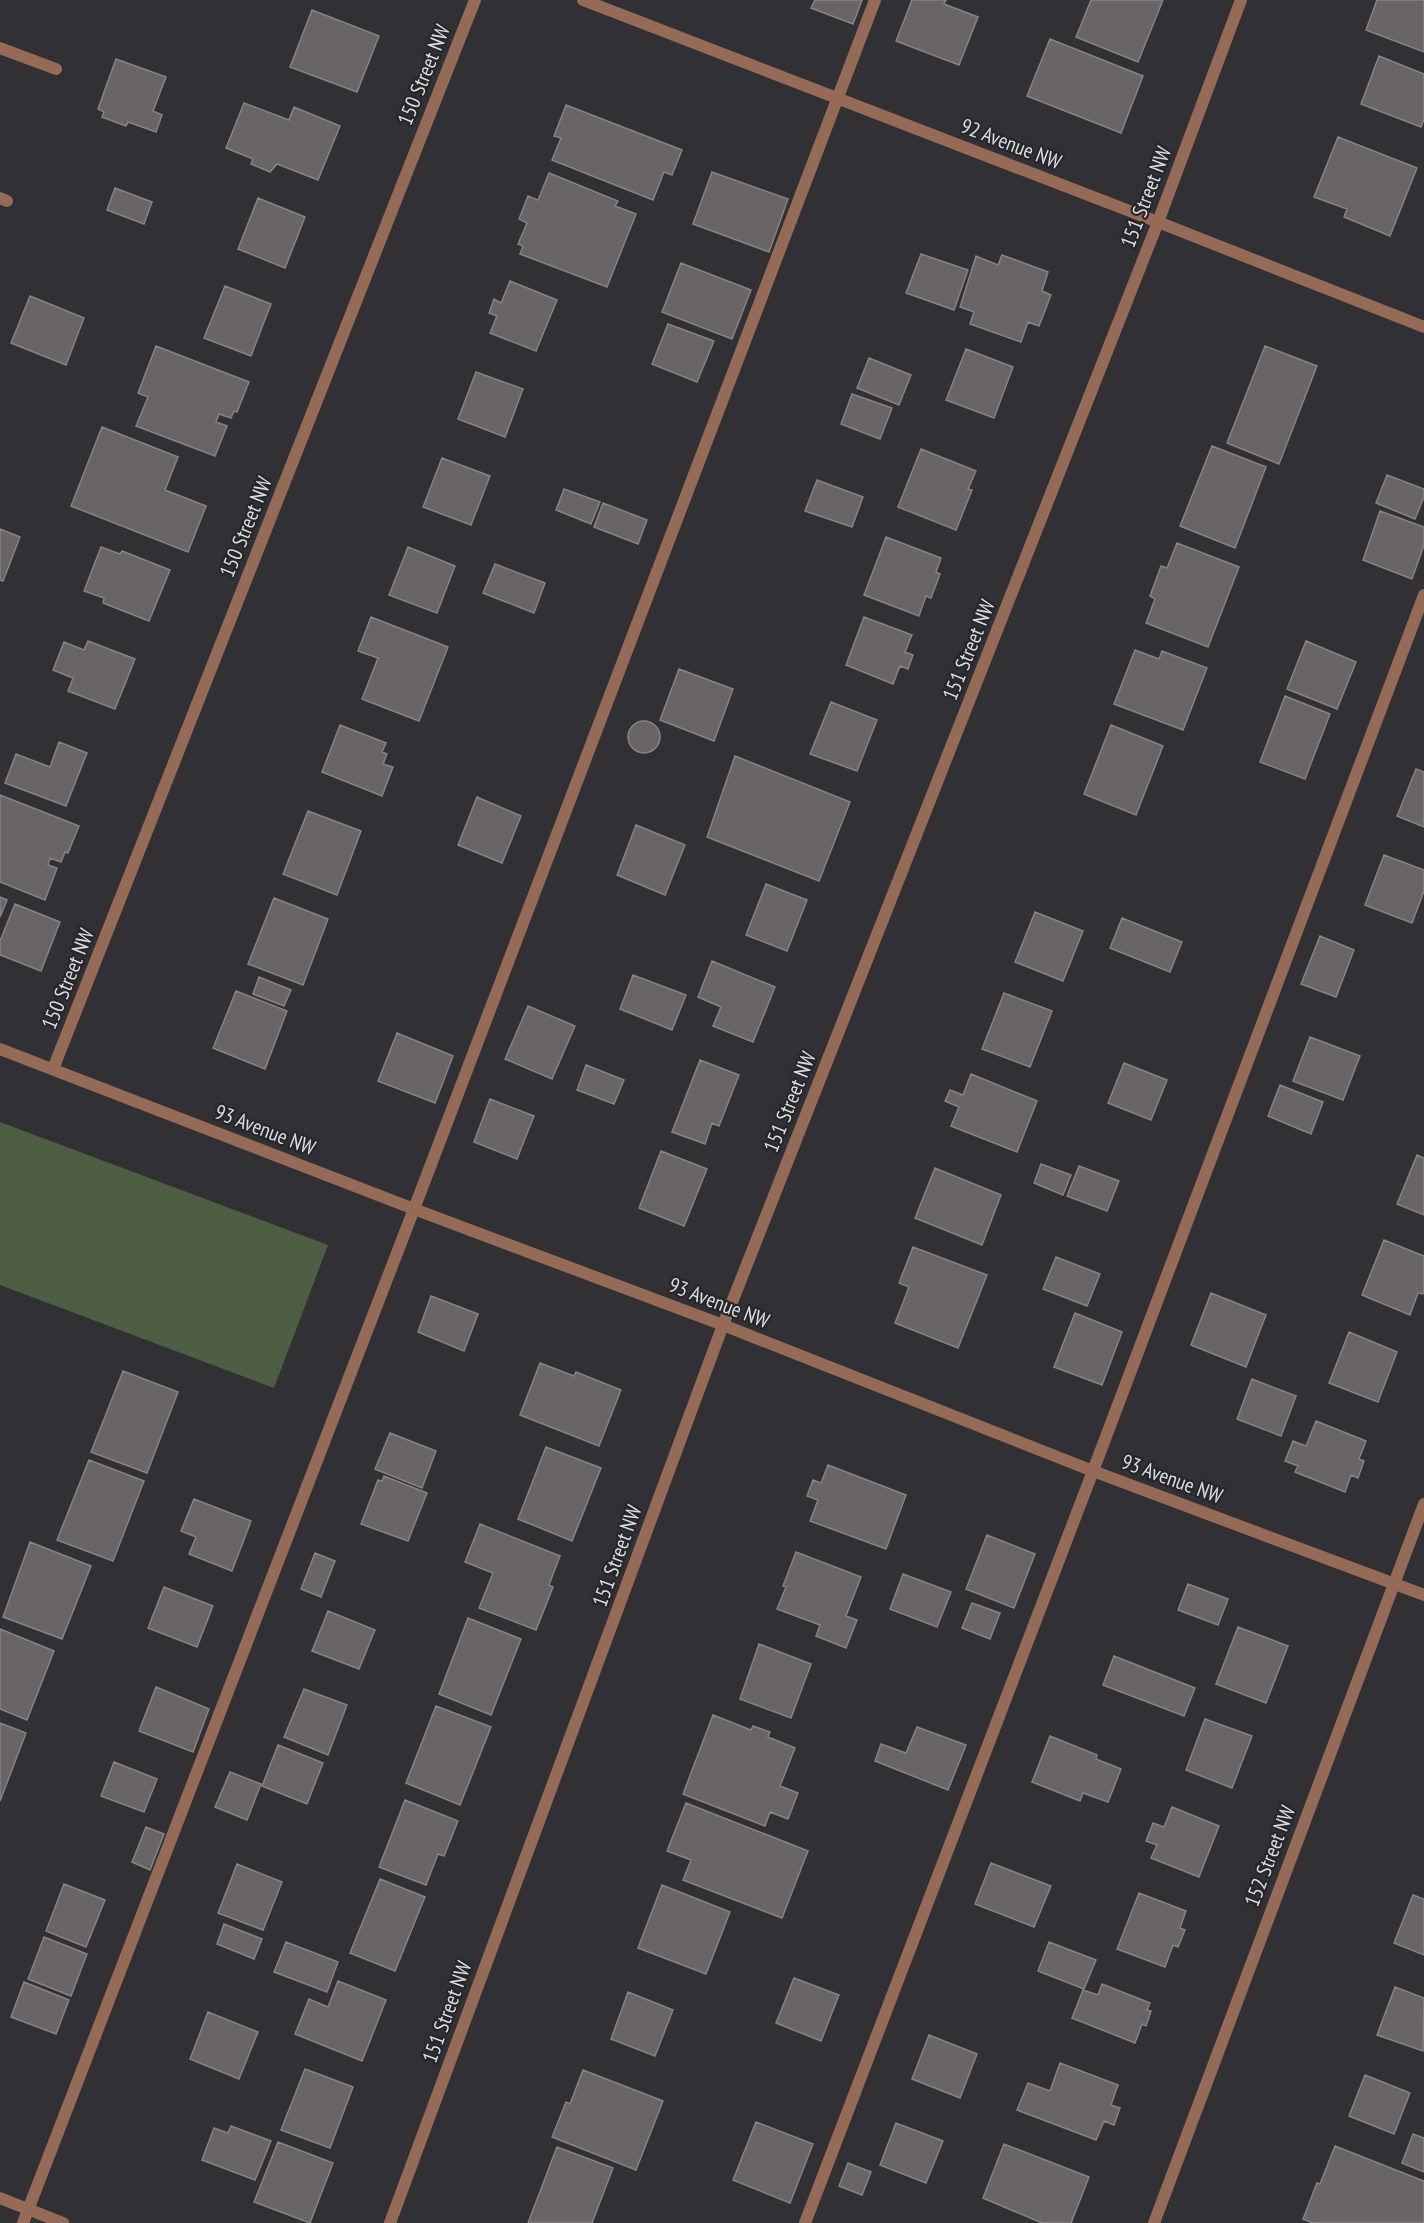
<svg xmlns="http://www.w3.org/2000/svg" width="1424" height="2223" font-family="'PT Sans Narrow',sans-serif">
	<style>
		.green { fill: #4e5e43 }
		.building { fill: #696466; stroke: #878284; stroke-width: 1.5 }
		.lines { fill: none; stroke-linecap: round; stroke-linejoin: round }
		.service { stroke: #956b58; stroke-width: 12 }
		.minor { stroke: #956b58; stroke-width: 12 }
		.tertiary { stroke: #956b58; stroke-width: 12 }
		.labels { text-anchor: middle; stroke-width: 4.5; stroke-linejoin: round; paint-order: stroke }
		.street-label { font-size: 21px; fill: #dddde0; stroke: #26272b }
	</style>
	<rect width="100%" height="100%" fill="#303035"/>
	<path class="green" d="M 0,1122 L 328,1245 L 274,1388 L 0,1285 Z"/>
	<path class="building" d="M 815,0 L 862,0 L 853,24 L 811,8 Z
		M 912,0 L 946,0 L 944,4 L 978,17 L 959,65 L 896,41 Z
		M 1091,0 L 1163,0 L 1138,62 L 1076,37 Z
		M 1377,0 L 1424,0 L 1424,52 L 1366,30 Z
		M 312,10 L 379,36 L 357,92 L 290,67 Z
		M 1050,39 L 1143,76 L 1121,133 L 1027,96 Z
		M 1379,56 L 1424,74 L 1424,119 L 1421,127 L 1361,104 Z
		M 116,59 L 166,77 L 153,111 L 162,115 L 156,132 L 128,122 L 126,126 L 102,117 L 104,112 L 98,109 Z
		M 244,103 L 289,120 L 294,107 L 340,126 L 318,180 L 277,164 L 270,172 L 251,164 L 253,159 L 226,148 Z
		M 566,105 L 682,150 L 672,175 L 664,172 L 653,200 L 552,160 L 561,138 L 554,136 Z
		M 1338,137 L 1417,168 L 1390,236 L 1344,217 L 1347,209 L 1314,197 Z
		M 712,172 L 788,199 L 769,252 L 693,224 Z
		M 549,173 L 618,201 L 615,206 L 636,214 L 607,287 L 520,254 L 523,246 L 518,244 L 527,223 L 519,219 L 528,196 L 538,200 Z
		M 115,188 L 152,202 L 144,224 L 107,210 Z
		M 258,198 L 305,217 L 285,268 L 238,249 Z
		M 921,254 L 968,270 L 954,310 L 906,293 Z
		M 1002,255 L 1048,272 L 1042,291 L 1051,295 L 1039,326 L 1028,322 L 1021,342 L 970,324 L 974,312 L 960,307 L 976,256 L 998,265 Z
		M 681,263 L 751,290 L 732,339 L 662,312 Z
		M 510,281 L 557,300 L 536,351 L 490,333 L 497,316 L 489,313 L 494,299 L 501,303 Z
		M 225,286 L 271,304 L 251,356 L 204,338 Z
		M 30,296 L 84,318 L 66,365 L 11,343 Z
		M 668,324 L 714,341 L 697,382 L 652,364 Z
		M 156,346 L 249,382 L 237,412 L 234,411 L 231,418 L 219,414 L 216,422 L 227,426 L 215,456 L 136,426 L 148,397 L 138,393 Z
		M 1265,346 L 1317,366 L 1279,464 L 1227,443 Z
		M 966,349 L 1013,367 L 994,418 L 946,400 Z
		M 869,358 L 911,375 L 899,405 L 857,388 Z
		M 476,372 L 523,389 L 505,437 L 458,419 Z
		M 852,394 L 892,408 L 880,439 L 841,424 Z
		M 102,427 L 178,457 L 165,490 L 206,506 L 188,552 L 71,506 Z
		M 1212,446 L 1266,467 L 1235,548 L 1180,526 Z
		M 921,449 L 976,471 L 968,489 L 972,490 L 956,530 L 898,507 Z
		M 442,458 L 490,476 L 471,525 L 423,507 Z
		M 1387,475 L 1424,489 L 1424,497 L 1415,519 L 1376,503 Z
		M 817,480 L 863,497 L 852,527 L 805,511 Z
		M 564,489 L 600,502 L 591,524 L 556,510 Z
		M 603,503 L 647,520 L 638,544 L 594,527 Z
		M 1380,511 L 1424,527 L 1424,545 L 1412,579 L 1363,560 Z
		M 0,529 L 20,537 L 3,581 L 0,580 Z
		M 886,537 L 941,558 L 936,572 L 940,574 L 931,598 L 926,596 L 919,616 L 864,595 Z
		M 1177,543 L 1239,567 L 1208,647 L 1146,623 L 1155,599 L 1150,596 L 1161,566 L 1167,568 Z
		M 101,547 L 120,554 L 122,551 L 170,570 L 149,621 L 103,603 L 104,598 L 84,591 Z
		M 408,547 L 455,566 L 437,613 L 389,595 Z
		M 495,564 L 545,583 L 534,613 L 483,593 Z
		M 371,617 L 448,647 L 419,721 L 362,699 L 378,658 L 358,651 Z
		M 864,617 L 912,635 L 905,652 L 913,655 L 908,669 L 900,666 L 893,684 L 846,665 Z
		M 88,641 L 135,659 L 115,709 L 68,691 L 73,678 L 53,670 L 64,642 L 84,650 Z
		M 1306,641 L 1356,662 L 1337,709 L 1287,689 Z
		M 1135,650 L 1159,659 L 1162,651 L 1207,668 L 1183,730 L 1114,704 Z
		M 679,669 L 733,689 L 714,741 L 660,720 Z
		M 1285,696 L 1330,714 L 1305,779 L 1260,762 Z
		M 831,702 L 877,720 L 857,771 L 810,754 Z
		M628 737a16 16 0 1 1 32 0a16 16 0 1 1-32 0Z
		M 340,725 L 386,743 L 382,752 L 387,754 L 383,764 L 393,767 L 382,796 L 322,772 Z
		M 1111,725 L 1163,746 L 1136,815 L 1084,794 Z
		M 59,742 L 87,753 L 66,806 L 5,783 L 16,754 L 50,767 Z
		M 735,756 L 850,802 L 819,881 L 707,837 Z
		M 1416,769 L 1424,772 L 1424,827 L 1397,816 Z
		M 0,795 L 79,826 L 68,853 L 65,852 L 61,862 L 50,858 L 48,865 L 57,868 L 45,900 L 0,882 Z
		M 477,797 L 521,816 L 502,863 L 458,845 Z
		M 308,811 L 361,831 L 337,895 L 283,874 Z
		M 636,825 L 685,845 L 665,895 L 617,875 Z
		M 1384,855 L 1424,870 L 1424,891 L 1412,923 L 1365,905 Z
		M 766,884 L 807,900 L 787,951 L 746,935 Z
		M 0,897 L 7,900 L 0,917 Z
		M 274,898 L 328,919 L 303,985 L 248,964 Z
		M 15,904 L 60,922 L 41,971 L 0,955 L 0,941 Z
		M 1035,912 L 1083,931 L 1063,981 L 1015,962 Z
		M 1122,918 L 1182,942 L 1170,972 L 1110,948 Z
		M 1320,936 L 1354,950 L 1336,997 L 1301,984 Z
		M 712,961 L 775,987 L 753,1042 L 713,1026 L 721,1007 L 698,997 Z
		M 633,975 L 686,995 L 672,1030 L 620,1009 Z
		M 259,977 L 291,990 L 284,1006 L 253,994 Z
		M 236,991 L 287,1011 L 265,1069 L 213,1048 Z
		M 1004,993 L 1052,1011 L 1030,1067 L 982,1049 Z
		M 528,1006 L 575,1026 L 552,1079 L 505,1059 Z
		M 397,1033 L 453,1056 L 435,1103 L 378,1081 Z
		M 1310,1037 L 1360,1056 L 1343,1100 L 1293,1081 Z
		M 700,1060 L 739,1075 L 719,1126 L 712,1123 L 705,1144 L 672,1132 Z
		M 1124,1063 L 1167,1080 L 1151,1120 L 1108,1103 Z
		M 586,1065 L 624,1080 L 614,1104 L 577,1090 Z
		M 971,1074 L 1037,1101 L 1017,1152 L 951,1126 L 959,1107 L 945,1101 L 950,1090 L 963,1095 Z
		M 1280,1085 L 1323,1102 L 1311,1134 L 1268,1116 Z
		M 490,1099 L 534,1116 L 517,1159 L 474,1142 Z
		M 661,1151 L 707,1169 L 684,1226 L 639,1208 Z
		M 1417,1155 L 1424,1158 L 1424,1215 L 1397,1204 Z
		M 1041,1164 L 1071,1175 L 1063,1195 L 1034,1183 Z
		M 1079,1166 L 1119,1181 L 1107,1211 L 1067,1196 Z
		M 935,1168 L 1001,1195 L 982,1245 L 915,1218 Z
		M 1384,1240 L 1424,1256 L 1424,1291 L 1423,1294 L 1418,1293 L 1410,1315 L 1362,1295 Z
		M 913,1247 L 987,1275 L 958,1348 L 895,1323 L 909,1287 L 899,1283 Z
		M 1056,1257 L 1100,1274 L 1087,1306 L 1043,1289 Z
		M 1211,1293 L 1266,1315 L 1246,1367 L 1191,1345 Z
		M 431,1296 L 478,1314 L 464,1351 L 418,1332 Z
		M 1075,1313 L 1122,1332 L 1102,1385 L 1054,1367 Z
		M 1349,1332 L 1397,1352 L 1378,1402 L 1329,1383 Z
		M 540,1363 L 574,1376 L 576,1372 L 621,1390 L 599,1446 L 520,1415 Z
		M 123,1371 L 178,1392 L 147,1473 L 91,1452 Z
		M 1252,1379 L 1296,1396 L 1281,1436 L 1237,1419 Z
		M 1316,1421 L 1366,1441 L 1359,1459 L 1364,1461 L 1358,1478 L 1351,1475 L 1345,1492 L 1295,1472 L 1298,1466 L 1285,1461 L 1293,1441 L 1306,1446 Z
		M 390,1433 L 436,1451 L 422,1488 L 375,1469 Z
		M 546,1447 L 601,1468 L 572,1541 L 518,1519 Z
		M 89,1460 L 144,1481 L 113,1561 L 57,1540 Z
		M 828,1465 L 906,1495 L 886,1549 L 810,1521 L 818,1500 L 807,1496 L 813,1480 L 821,1483 Z
		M 384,1476 L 427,1493 L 408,1541 L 361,1524 L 378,1480 L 382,1481 Z
		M 194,1499 L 251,1521 L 232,1571 L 189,1554 L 196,1537 L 181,1531 Z
		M 480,1524 L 560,1556 L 549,1585 L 553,1587 L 536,1630 L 479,1608 L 493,1573 L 465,1562 Z
		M 987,1535 L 1035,1554 L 1014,1608 L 966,1589 Z
		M 30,1542 L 91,1566 L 62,1639 L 3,1617 Z
		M 796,1552 L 861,1577 L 846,1616 L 857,1620 L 846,1648 L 816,1636 L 820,1625 L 777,1609 L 786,1587 L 783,1586 Z
		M 315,1553 L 335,1561 L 321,1597 L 301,1589 Z
		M 903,1574 L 951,1592 L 937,1627 L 890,1609 Z
		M 1188,1584 L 1228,1599 L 1218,1625 L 1178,1610 Z
		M 164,1587 L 213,1606 L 197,1647 L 148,1628 Z
		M 972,1603 L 1000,1613 L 990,1639 L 962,1628 Z
		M 328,1611 L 375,1630 L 359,1669 L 312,1651 Z
		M 468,1618 L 521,1639 L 491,1715 L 439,1694 Z
		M 1238,1627 L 1288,1646 L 1266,1703 L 1216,1684 Z
		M 0,1629 L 54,1651 L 27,1720 L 0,1709 Z
		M 759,1644 L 811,1664 L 791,1718 L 740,1699 Z
		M 1114,1656 L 1195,1688 L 1184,1716 L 1103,1685 Z
		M 156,1687 L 209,1709 L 193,1752 L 139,1731 Z
		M 304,1689 L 347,1705 L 328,1755 L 284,1737 Z
		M 436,1706 L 491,1727 L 460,1805 L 406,1783 Z
		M 713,1715 L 751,1730 L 753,1726 L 770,1732 L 768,1737 L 795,1748 L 780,1786 L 798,1793 L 788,1819 L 770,1812 L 765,1826 L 683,1794 Z
		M 1205,1719 L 1252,1736 L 1232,1788 L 1186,1770 Z
		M 0,1723 L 26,1733 L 0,1801 Z
		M 917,1727 L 966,1745 L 948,1790 L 875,1761 L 881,1744 L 906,1753 Z
		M 1050,1736 L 1097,1755 L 1096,1759 L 1121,1769 L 1108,1802 L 1083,1793 L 1080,1801 L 1032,1782 Z
		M 278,1745 L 323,1763 L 307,1804 L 262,1786 Z
		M 114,1762 L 157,1779 L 144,1812 L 101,1796 Z
		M 230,1772 L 261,1784 L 247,1820 L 215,1807 Z
		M 405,1800 L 458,1821 L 444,1856 L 438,1854 L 426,1885 L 379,1867 Z
		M 686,1803 L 808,1851 L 782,1918 L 683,1880 L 691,1860 L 667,1851 Z
		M 1172,1807 L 1219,1826 L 1199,1877 L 1151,1858 L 1157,1845 L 1146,1841 L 1153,1823 L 1164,1827 Z
		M 146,1827 L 164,1834 L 150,1870 L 132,1862 Z
		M 991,1863 L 1051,1886 L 1034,1927 L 975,1904 Z
		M 237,1864 L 282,1882 L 263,1930 L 218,1913 Z
		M 380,1879 L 425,1897 L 395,1971 L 350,1953 Z
		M 64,1884 L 105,1900 L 86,1947 L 46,1931 Z
		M 662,1885 L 730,1912 L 706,1974 L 638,1948 Z
		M 1139,1893 L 1186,1911 L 1180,1928 L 1185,1930 L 1178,1947 L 1173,1945 L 1165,1967 L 1117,1949 Z
		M 1413,1895 L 1424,1899 L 1424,1955 L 1394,1943 Z
		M 224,1924 L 262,1939 L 254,1959 L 217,1944 Z
		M 44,1937 L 87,1954 L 71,1996 L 28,1979 Z
		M 286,1942 L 338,1962 L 327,1992 L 274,1972 Z
		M 1049,1942 L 1096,1960 L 1084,1989 L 1038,1971 Z
		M 794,1978 L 839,1995 L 821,2041 L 776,2023 Z
		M 338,1981 L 386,2000 L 362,2061 L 295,2034 L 309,1999 L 328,2007 Z
		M 24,1982 L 69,2000 L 56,2034 L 11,2017 Z
		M 1102,1984 L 1150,2003 L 1147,2010 L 1151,2011 L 1146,2026 L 1142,2024 L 1135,2043 L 1072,2018 L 1083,1990 L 1098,1995 Z
		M 1395,1987 L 1424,1998 L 1423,2051 L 1377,2035 Z
		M 628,1992 L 673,2010 L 655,2056 L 611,2039 Z
		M 208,2012 L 258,2032 L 239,2079 L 190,2059 Z
		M 929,2035 L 977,2054 L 960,2098 L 912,2079 Z
		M 1060,2063 L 1118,2085 L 1111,2105 L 1120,2108 L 1114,2125 L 1104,2121 L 1096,2140 L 1017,2110 L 1028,2083 L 1050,2091 Z
		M 305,2069 L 353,2087 L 330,2148 L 281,2130 Z
		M 583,2070 L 663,2101 L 636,2170 L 552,2137 L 566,2102 L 570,2104 Z
		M 1365,2075 L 1410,2093 L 1394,2134 L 1349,2116 Z
		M 756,2122 L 813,2144 L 790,2203 L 733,2180 Z
		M 896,2123 L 943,2141 L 926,2183 L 880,2165 Z
		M 231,2126 L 271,2141 L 255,2180 L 202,2160 L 214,2128 L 228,2133 Z
		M 1413,2134 L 1424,2138 L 1424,2172 L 1402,2163 Z
		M 278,2142 L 333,2163 L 310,2223 L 254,2202 Z
		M 1004,2144 L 1089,2177 L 1071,2223 L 1042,2223 L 983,2198 Z
		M 1335,2146 L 1424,2181 L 1424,2223 L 1313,2223 L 1303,2219 L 1317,2183 L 1320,2184 Z
		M 557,2147 L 613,2168 L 592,2223 L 528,2223 Z
		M 848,2163 L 871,2172 L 862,2195 L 839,2186 Z"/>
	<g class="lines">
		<path class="service" d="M 0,48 L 56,69
			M 0,198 L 7,201
			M 23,2223 L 414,1209 L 875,0
			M 805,2223 L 1093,1471 L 1424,595"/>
		<path class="minor" d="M 0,1049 L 414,1209 L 723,1325 L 1093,1471 L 1424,1595
			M 53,1069 L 475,0
			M 0,2198 L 63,2223
			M 390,2223 L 723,1325 L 1158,222 L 1241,0
			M 1154,2223 L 1424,1504"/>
		<path class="tertiary" d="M 583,0 L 1158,222 L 1424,327"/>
	</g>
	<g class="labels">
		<g class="street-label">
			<text transform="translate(424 75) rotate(-68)" y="7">150 Street NW</text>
			<text transform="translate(1011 144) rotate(21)" y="7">92 Avenue NW</text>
			<text transform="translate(1146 197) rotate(-69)" y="7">151 Street NW</text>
			<text transform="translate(246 527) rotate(-68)" y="7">150 Street NW</text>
			<text transform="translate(969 650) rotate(-68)" y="7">151 Street NW</text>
			<text transform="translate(68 979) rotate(-68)" y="7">150 Street NW</text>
			<text transform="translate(790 1102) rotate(-68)" y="7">151 Street NW</text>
			<text transform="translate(265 1130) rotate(21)" y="7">93 Avenue NW</text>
			<text transform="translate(719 1303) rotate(21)" y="7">93 Avenue NW</text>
			<text transform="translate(1172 1479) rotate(20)" y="7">93 Avenue NW</text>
			<text transform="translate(617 1556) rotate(-70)" y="7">151 Street NW</text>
			<text transform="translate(1270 1856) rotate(-69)" y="7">152 Street NW</text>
			<text transform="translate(447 2012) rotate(-70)" y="7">151 Street NW</text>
		</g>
	</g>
</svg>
